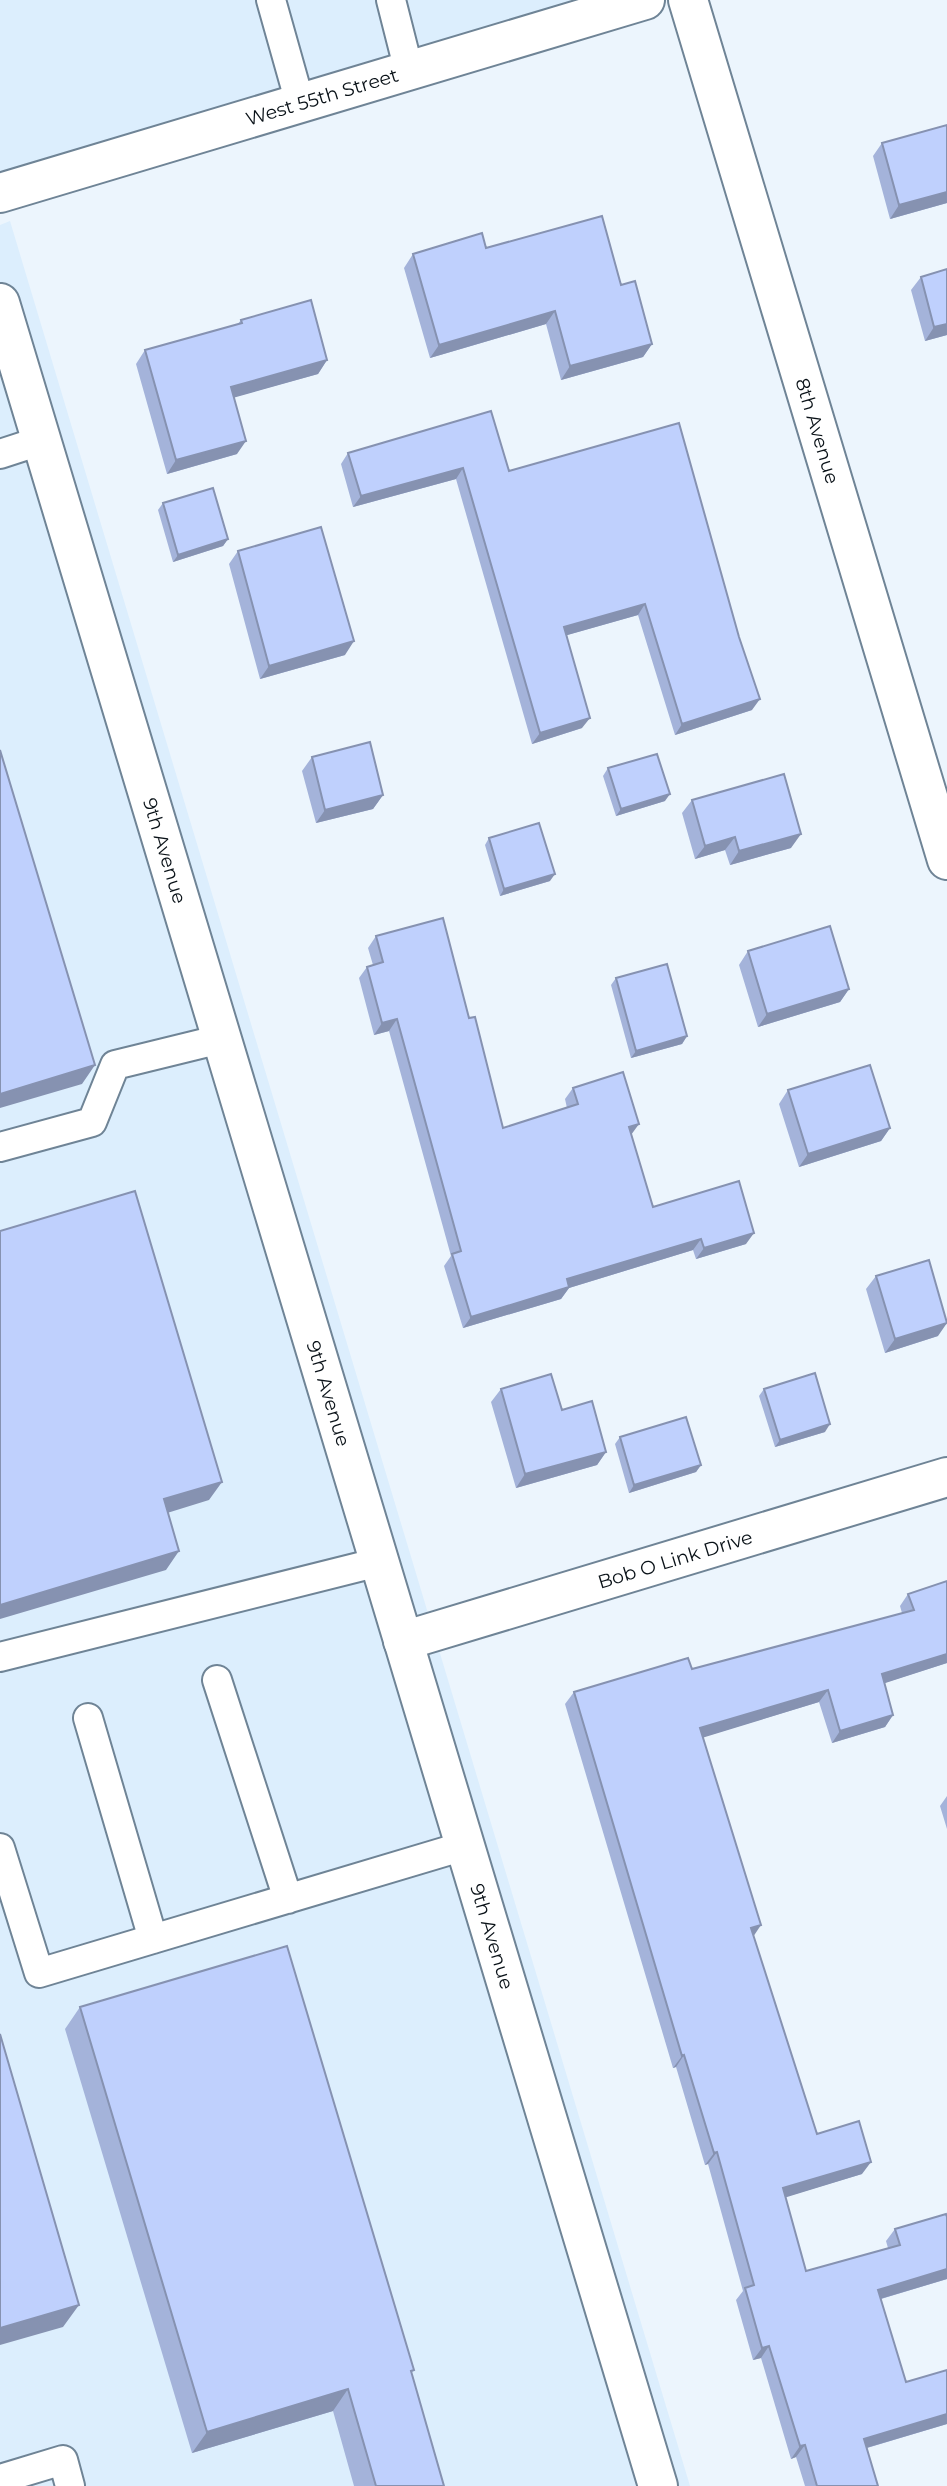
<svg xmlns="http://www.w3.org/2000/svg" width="947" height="2486" font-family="Montserrat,sans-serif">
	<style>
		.built { fill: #dceefd }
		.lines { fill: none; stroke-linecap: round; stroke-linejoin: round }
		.service-casing { stroke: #6f8496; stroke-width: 32 }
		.minor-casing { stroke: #6f8496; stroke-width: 42 }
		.secondary-casing { stroke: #6f8496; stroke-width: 42 }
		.service { stroke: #fff; stroke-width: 28 }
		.minor { stroke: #fff; stroke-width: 38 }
		.secondary { stroke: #fff; stroke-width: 38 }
		.wall { fill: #a4b3da }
		.shaded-wall { fill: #8692b1 }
		.building { fill: #bfd0fd; stroke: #8692b1; stroke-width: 2 }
		.labels { text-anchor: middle; stroke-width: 6; stroke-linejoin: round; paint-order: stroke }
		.street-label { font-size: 19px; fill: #091117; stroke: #ecf5fd }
	</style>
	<rect width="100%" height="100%" fill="#ecf5fd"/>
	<path class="built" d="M 0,0 L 595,0 L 0,180 Z
		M 10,221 L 690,2486 L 0,2486 L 0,225 Z"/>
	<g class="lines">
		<defs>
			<path id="service" d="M 271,0 L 300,103
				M 391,0 L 409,71
				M 0,454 L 43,440
				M 0,1147 L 92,1122 L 115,1065 L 221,1039
				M 0,1657 L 379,1562
				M 217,1680 L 288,1899
				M 88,1718 L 153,1939
				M 0,1848 L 39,1973 L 464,1846
				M 0,2479 L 63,2460 L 70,2486"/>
			<g id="minor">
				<path id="s1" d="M 688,0 L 947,860"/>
				<path id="s2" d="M 0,303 L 658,2486"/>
				<path id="s3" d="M 403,1641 L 947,1477"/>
			</g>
			<g id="secondary">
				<path id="s4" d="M 0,193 L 645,0"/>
			</g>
		</defs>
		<use href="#service" class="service-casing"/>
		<use href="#minor" class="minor-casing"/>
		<use href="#secondary" class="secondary-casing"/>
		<use href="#service" class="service"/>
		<use href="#minor" class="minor"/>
		<use href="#secondary" class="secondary"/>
	</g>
	<path class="wall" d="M 947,125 L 947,203 L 890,219 L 873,156 L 882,143 Z
		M 486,248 L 621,285 L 652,344 L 643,357 L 561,380 L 546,324 L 430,358 L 404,268 L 413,254 Z
		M 921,277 L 947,335 L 925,341 L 911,290 Z
		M 241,320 L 327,360 L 318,374 L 234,397 L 237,454 L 167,474 L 136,364 L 145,350 L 238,324 Z
		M 348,453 L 509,471 L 752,710 L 675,735 L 638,615 L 567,635 L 582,728 L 532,744 L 456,479 L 353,507 L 341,464 Z
		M 163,503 L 228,539 L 223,546 L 173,562 L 158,510 Z
		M 238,551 L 345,655 L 260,679 L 229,564 Z
		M 312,757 L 383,795 L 373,809 L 316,823 L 302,771 Z
		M 608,768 L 665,801 L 616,816 L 603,776 Z
		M 692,800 L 791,848 L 730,865 L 725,850 L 695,859 L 682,813 Z
		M 489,838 L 550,881 L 500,896 L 485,845 Z
		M 376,936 L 469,1018 L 503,1128 L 567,1108 L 565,1099 L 573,1088 L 631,1135 L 653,1207 L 746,1244 L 696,1259 L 693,1250 L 569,1288 L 561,1299 L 463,1328 L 444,1266 L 451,1256 L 389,1031 L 374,1035 L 359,978 L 367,967 L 373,965 L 368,948 Z
		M 748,951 L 849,989 L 840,1002 L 758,1027 L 739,965 Z
		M 616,978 L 687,1036 L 682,1044 L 631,1058 L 611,985 Z
		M 788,1090 L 890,1128 L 881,1141 L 799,1167 L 779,1104 Z
		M 876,1276 L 938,1336 L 885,1353 L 866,1289 Z
		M 501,1389 L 562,1410 L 606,1452 L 597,1465 L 516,1488 L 491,1402 Z
		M 764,1389 L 825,1432 L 775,1447 L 759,1396 Z
		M 620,1437 L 701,1465 L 696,1472 L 629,1493 L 615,1444 Z
		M 947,1581 L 947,1663 L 884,1683 L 893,1715 L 885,1727 L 832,1743 L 819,1702 L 703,1737 L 753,1936 L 817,2134 L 862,2174 L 785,2197 L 806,2271 L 888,2248 L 886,2241 L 895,2229 L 947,2217 L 947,2279 L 881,2299 L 906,2382 L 947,2424 L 867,2448 L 878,2486 L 805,2486 L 796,2457 L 791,2459 L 761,2358 L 753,2360 L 736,2300 L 743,2291 L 708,2164 L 705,2165 L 676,2067 L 673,2068 L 565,1704 L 574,1692 L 692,1669 L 902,1613 L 900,1606 L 908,1594 Z
		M 947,1796 L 947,1829 L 940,1806 Z
		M 80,2007 L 414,2370 L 411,2373 L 444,2486 L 354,2486 L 333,2411 L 192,2453 L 65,2029 Z"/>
	<path class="shaded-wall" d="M 947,192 L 947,203 L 890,219 L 899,205 Z
		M 555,311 L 546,324 L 430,358 L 439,345 Z
		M 947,324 L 947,335 L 925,341 L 934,327 Z
		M 652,344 L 643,357 L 561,380 L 570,366 Z
		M 327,360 L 318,374 L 222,401 L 231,387 Z
		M 246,441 L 237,454 L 167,474 L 176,460 Z
		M 463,468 L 456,479 L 353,507 L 361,496 Z
		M 228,539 L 223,546 L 173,562 L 178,555 Z
		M 645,604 L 638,615 L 557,638 L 564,627 Z
		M 354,641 L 345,655 L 260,679 L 269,666 Z
		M 760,699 L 752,710 L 675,735 L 682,724 Z
		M 590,718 L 582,728 L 532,744 L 540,733 Z
		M 670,794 L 665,801 L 616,816 L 621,809 Z
		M 383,795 L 373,809 L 316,823 L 325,810 Z
		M 801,834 L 791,848 L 730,865 L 739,851 Z
		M 735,837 L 725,850 L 695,859 L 705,846 Z
		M 555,874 L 550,881 L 500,896 L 504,889 Z
		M 849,989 L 840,1002 L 758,1027 L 767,1014 Z
		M 397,1019 L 389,1031 L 374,1035 L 382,1023 Z
		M 687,1036 L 682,1044 L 631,1058 L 636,1051 Z
		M 95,1065 L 82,1084 L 0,1108 L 0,1094 Z
		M 639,1124 L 631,1135 L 629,1127 Z
		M 890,1128 L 881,1141 L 799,1167 L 808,1154 Z
		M 754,1233 L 746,1244 L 696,1259 L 704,1248 Z
		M 701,1239 L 693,1250 L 569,1288 L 561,1299 L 463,1328 L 471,1317 L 567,1279 Z
		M 947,1323 L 938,1336 L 885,1353 L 895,1339 Z
		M 830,1424 L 825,1432 L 775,1447 L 780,1440 Z
		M 606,1452 L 597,1465 L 516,1488 L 525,1474 Z
		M 701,1465 L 696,1472 L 629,1493 L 634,1485 Z
		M 222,1482 L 209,1500 L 151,1518 L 164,1499 Z
		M 179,1551 L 166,1570 L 0,1619 L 0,1605 Z
		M 947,1654 L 947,1663 L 873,1687 L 882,1674 Z
		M 828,1690 L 819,1702 L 692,1741 L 700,1728 Z
		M 893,1715 L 885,1727 L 832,1743 L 840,1731 Z
		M 761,1925 L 753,1937 L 751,1928 Z
		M 684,2055 L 676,2067 L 673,2068 L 682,2056 Z
		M 717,2152 L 708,2164 L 705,2165 L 714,2153 Z
		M 871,2162 L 862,2174 L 774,2201 L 783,2188 Z
		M 947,2269 L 947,2279 L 870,2302 L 878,2290 Z
		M 79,2305 L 63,2327 L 0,2345 L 0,2328 Z
		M 769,2346 L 761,2358 L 753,2360 L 762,2348 Z
		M 348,2389 L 333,2411 L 192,2453 L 207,2432 Z
		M 947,2414 L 947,2424 L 856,2451 L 864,2439 Z
		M 805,2445 L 796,2457 L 791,2459 L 800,2446 Z"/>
	<path class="building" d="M 947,125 L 947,192 L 899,205 L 882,143 Z
		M 602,216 L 621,285 L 635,281 L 652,344 L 570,366 L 555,311 L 439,345 L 413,254 L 482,233 L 486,248 Z
		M 947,269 L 947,324 L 934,327 L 921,277 Z
		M 311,300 L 327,360 L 231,387 L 246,441 L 176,460 L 145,350 L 242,323 L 241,320 Z
		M 491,411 L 509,471 L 679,423 L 739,637 L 760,699 L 682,724 L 645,604 L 564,627 L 590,718 L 540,733 L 463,468 L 361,496 L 348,453 Z
		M 213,488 L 228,539 L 178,555 L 163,503 Z
		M 321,527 L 354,641 L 269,666 L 238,551 Z
		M 370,742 L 383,795 L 325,810 L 312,757 Z
		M 0,750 L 95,1065 L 0,1094 Z
		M 657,754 L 670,794 L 621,809 L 608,768 Z
		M 784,774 L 801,834 L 739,851 L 735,837 L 705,846 L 692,800 Z
		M 539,823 L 555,874 L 504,889 L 489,838 Z
		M 443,918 L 469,1018 L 475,1017 L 503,1128 L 578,1104 L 573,1088 L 623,1072 L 639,1124 L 629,1127 L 653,1207 L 739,1181 L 754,1233 L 704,1248 L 701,1239 L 567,1279 L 569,1287 L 471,1317 L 452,1254 L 461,1251 L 397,1019 L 382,1023 L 367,967 L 383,962 L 376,936 Z
		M 830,926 L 849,989 L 767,1014 L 748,951 Z
		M 667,964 L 687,1036 L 636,1051 L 616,978 Z
		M 870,1065 L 890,1128 L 808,1154 L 788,1090 Z
		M 135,1191 L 222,1482 L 164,1499 L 179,1551 L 0,1605 L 0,1231 Z
		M 929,1260 L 947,1323 L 895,1339 L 876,1276 Z
		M 815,1373 L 830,1424 L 780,1440 L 764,1389 Z
		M 551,1374 L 562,1410 L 592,1401 L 606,1452 L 525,1474 L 501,1389 Z
		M 686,1417 L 701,1465 L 634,1485 L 620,1437 Z
		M 947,1581 L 947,1654 L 882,1674 L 893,1715 L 840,1731 L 828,1690 L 700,1728 L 761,1925 L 751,1928 L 817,2134 L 859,2121 L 871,2162 L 783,2188 L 806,2271 L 900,2245 L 895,2229 L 946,2214 L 947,2217 L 947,2269 L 878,2290 L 906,2382 L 947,2370 L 947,2414 L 864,2439 L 878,2486 L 817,2486 L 805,2445 L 800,2446 L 769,2346 L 762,2348 L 745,2288 L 754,2285 L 717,2152 L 714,2153 L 684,2055 L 682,2056 L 574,1692 L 688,1658 L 692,1669 L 914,1610 L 908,1594 Z
		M 287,1946 L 414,2370 L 411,2371 L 444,2486 L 376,2486 L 348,2389 L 207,2432 L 80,2007 Z
		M 0,2034 L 79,2305 L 0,2328 Z"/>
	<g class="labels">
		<g class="street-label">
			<text dy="7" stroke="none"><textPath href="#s4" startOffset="336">West 55th Street</textPath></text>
			<text dy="7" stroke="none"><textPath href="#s1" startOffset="450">8th Avenue</textPath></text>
			<text dy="7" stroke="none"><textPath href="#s2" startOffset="572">9th Avenue</textPath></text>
			<text dy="7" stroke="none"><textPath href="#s2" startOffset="1139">9th Avenue</textPath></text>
			<text dy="7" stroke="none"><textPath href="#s3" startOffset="284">Bob O Link Drive</textPath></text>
			<text dy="7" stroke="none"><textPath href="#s2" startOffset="1706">9th Avenue</textPath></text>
		</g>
	</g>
</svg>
